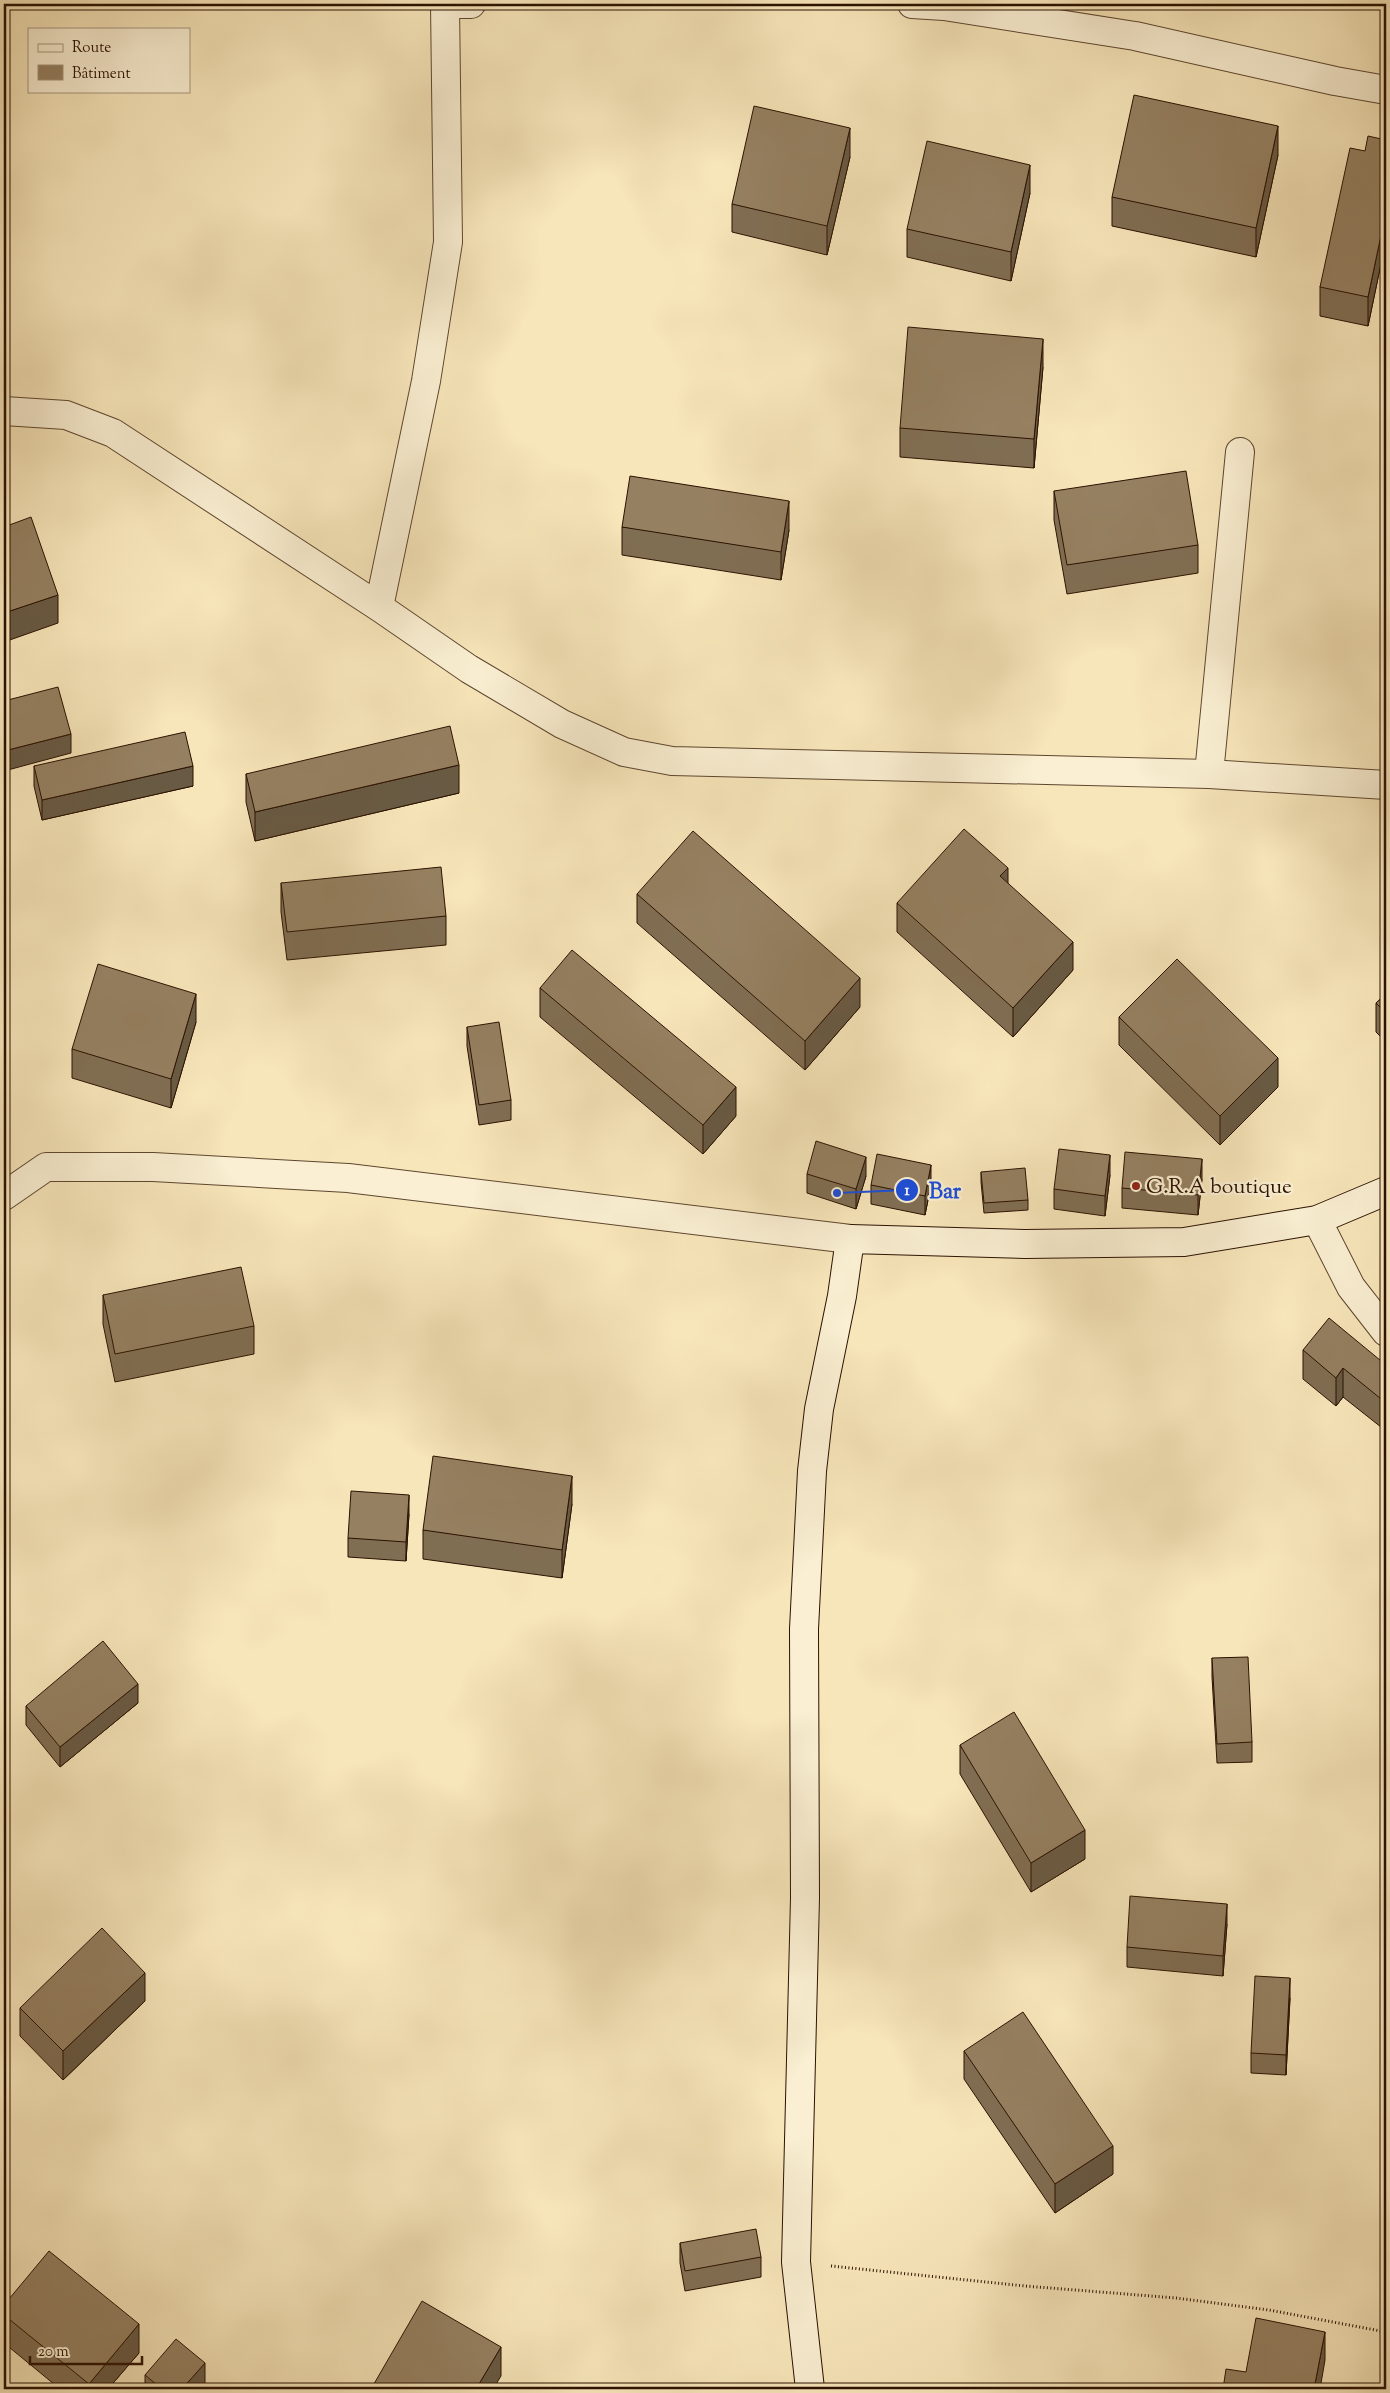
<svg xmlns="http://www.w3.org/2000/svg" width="1390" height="2393" font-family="'Sorts Mill Goudy',serif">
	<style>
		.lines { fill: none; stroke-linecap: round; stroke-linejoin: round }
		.street-casing { stroke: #5e462e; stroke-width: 30 }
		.secondary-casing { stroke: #2b1100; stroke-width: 30 }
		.path { stroke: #2b1100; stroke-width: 3; stroke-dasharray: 1 2.5; stroke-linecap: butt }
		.street { stroke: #faefd2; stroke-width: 28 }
		.secondary { stroke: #faefd2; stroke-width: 28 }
		.wall { fill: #806e53; stroke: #2b1100 }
		.shaded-wall { fill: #685a44; stroke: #2b1100 }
		.building { fill: #958061; stroke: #2b1100 }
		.poi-dot { fill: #8f2418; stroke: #faefd2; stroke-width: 2 }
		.labels { text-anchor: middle; stroke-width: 4.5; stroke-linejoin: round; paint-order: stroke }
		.poi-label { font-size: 21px; fill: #2b1100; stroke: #faefd2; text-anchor: start }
		.leader { fill: none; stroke: #1d4ed8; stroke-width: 2 }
		.callout-dot { fill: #1d4ed8; stroke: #faefd2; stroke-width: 2 }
		.mark-label { font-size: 15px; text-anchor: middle; font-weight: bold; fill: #fff }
		.callout-label { font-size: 22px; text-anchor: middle; font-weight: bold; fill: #1d4ed8; stroke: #faefd2; stroke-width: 4.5; stroke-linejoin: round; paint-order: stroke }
	</style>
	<rect width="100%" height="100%" fill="#f7e6ba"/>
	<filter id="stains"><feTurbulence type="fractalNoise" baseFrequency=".004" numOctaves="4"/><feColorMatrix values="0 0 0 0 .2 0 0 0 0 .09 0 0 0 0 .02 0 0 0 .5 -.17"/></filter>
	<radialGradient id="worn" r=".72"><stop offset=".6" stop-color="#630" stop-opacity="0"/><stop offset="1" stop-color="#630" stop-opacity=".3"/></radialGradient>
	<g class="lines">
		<defs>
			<path id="street" d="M 445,4 L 471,4
				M 912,4 L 944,6 L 1135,36 L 1335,81 L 1386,90
				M 4,411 L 66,415 L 113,433 L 379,607 L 469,669 L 562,724 L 624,752 L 672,761 L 1209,774 L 1386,785
				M 379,607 L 426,381 L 448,242 L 445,4
				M 1209,774 L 1240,452
				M 4,1196 L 46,1167 L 153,1167 L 348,1178 L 850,1239
				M 1317,1220 L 1351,1287 L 1386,1332"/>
			<path id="secondary" d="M 810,2389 L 796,2262 L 805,1898 L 804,1629 L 812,1471 L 819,1409 L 842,1296 L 850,1239 L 1025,1244 L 1184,1242 L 1317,1220 L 1386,1191"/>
		</defs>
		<use href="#street" class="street-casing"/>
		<use href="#secondary" class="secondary-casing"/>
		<path class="path" d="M 831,2266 L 1025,2286 L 1176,2298 L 1269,2310 L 1386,2332"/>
		<use href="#street" class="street"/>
		<use href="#secondary" class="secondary"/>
	</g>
	<path class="wall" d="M 1386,140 L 1386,255 L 1383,254 L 1368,326 L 1320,316 L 1320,287 L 1365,151 Z
		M 1278,155 L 1256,257 L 1112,226 L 1112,197 Z
		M 850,157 L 827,255 L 732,232 L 732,204 Z
		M 1030,193 L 1011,281 L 907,257 L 907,229 Z
		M 1043,367 L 1034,468 L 900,457 L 900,428 Z
		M 1054,491 L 1198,545 L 1198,573 L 1067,594 L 1054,520 Z
		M 622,527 L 789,530 L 781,580 L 622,555 Z
		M 1381,574 L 1386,574 L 1386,680 L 1384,680 L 1381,603 Z
		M 34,766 L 193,786 L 42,820 L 34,786 Z
		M 246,774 L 459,793 L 255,841 L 246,802 Z
		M 281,883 L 446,916 L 446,945 L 287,960 L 281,912 Z
		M 1008,883 L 1073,970 L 1013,1037 L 897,932 L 897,903 Z
		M 637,894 L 860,1007 L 805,1070 L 637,923 Z
		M 540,988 L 736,1116 L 703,1154 L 540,1017 Z
		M 1386,994 L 1386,1042 L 1376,1032 L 1376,1003 Z
		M 1119,1017 L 1278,1087 L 1220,1145 L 1119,1045 Z
		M 196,1022 L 171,1108 L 72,1078 L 72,1049 Z
		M 467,1027 L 511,1100 L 511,1120 L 479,1125 L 467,1046 Z
		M 981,1172 L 1028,1200 L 1028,1210 L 984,1213 L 981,1182 Z
		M 807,1174 L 866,1176 L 856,1209 L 807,1193 Z
		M 1110,1175 L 1105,1216 L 1054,1209 L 1054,1189 Z
		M 1202,1179 L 1198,1215 L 1122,1208 L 1122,1188 Z
		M 871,1185 L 931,1185 L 925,1215 L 871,1204 Z
		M 103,1295 L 254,1326 L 254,1354 L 115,1382 L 103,1324 Z
		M 1303,1350 L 1386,1365 L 1386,1431 L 1343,1397 L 1336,1406 L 1303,1379 Z
		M 572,1504 L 562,1578 L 423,1559 L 423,1530 Z
		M 409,1514 L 406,1561 L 348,1557 L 348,1538 Z
		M 1212,1658 L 1252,1742 L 1252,1762 L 1217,1763 L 1212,1677 Z
		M 138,1703 L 60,1767 L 26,1725 L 26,1706 Z
		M 960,1745 L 1085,1859 L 1031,1892 L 960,1774 Z
		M 1227,1924 L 1223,1976 L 1127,1967 L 1127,1947 Z
		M 1290,1998 L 1286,2075 L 1251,2073 L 1251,2053 Z
		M 145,2001 L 63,2080 L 20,2036 L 20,2008 Z
		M 964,2051 L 1113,2174 L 1055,2213 L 964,2079 Z
		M 680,2243 L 761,2257 L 761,2277 L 685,2291 L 680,2263 Z
		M 4,2305 L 139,2353 L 108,2389 L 60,2389 L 4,2343 Z
		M 145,2375 L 205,2383 L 199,2389 L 145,2389 Z"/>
	<path class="shaded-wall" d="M 1278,126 L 1278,155 L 1256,257 L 1256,228 Z
		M 850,128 L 850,157 L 827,255 L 827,226 Z
		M 1030,165 L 1030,193 L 1011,281 L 1011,252 Z
		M 1383,226 L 1383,254 L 1368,326 L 1368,297 Z
		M 1043,339 L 1043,367 L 1034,468 L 1034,439 Z
		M 789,501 L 789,530 L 781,580 L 781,552 Z
		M 58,595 L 58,623 L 4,642 L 4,613 Z
		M 71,734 L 71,753 L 4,771 L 4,751 Z
		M 459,765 L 459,793 L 255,841 L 255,812 Z
		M 193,766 L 193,786 L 42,820 L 42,800 Z
		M 1008,868 L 1008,897 L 1000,876 Z
		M 1073,942 L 1073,970 L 1013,1037 L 1013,1008 Z
		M 860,978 L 860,1007 L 805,1070 L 805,1041 Z
		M 196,994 L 196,1022 L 171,1108 L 171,1079 Z
		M 1278,1058 L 1278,1087 L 1220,1145 L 1220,1116 Z
		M 736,1087 L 736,1116 L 703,1154 L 703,1125 Z
		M 1110,1155 L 1110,1175 L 1105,1216 L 1105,1196 Z
		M 866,1157 L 866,1176 L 856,1209 L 856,1189 Z
		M 1202,1159 L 1202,1179 L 1198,1215 L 1198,1195 Z
		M 931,1165 L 931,1185 L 925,1215 L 925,1196 Z
		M 1343,1368 L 1343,1397 L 1336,1406 L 1336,1378 Z
		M 572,1476 L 572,1504 L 562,1578 L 562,1550 Z
		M 409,1495 L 409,1514 L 406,1561 L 406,1542 Z
		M 138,1684 L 138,1703 L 60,1767 L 60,1747 Z
		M 1085,1830 L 1085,1859 L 1031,1892 L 1031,1863 Z
		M 1227,1904 L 1227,1924 L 1223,1976 L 1223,1956 Z
		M 145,1973 L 145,2001 L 63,2080 L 63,2051 Z
		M 1290,1978 L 1290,1998 L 1286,2075 L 1286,2055 Z
		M 1113,2146 L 1113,2174 L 1055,2213 L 1055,2184 Z
		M 139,2324 L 139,2353 L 108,2389 L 89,2389 L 89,2384 Z
		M 1325,2332 L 1325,2360 L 1320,2389 L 1314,2389 Z
		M 501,2347 L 501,2376 L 493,2389 L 476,2389 Z
		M 205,2363 L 205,2383 L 199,2389 L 182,2389 Z"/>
	<path class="building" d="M 1134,95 L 1278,126 L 1256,228 L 1112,197 Z
		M 754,106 L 850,128 L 827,226 L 732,204 Z
		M 1368,136 L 1386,140 L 1386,227 L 1383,226 L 1368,297 L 1320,287 L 1350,148 L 1365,151 Z
		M 927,141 L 1030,165 L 1011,252 L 907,229 Z
		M 908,327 L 1043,339 L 1034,439 L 900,428 Z
		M 1186,471 L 1198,545 L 1067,565 L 1054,491 Z
		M 630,476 L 789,501 L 781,552 L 622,527 Z
		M 31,517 L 58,595 L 4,613 L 4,527 Z
		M 1381,574 L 1386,574 L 1386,651 L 1384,652 Z
		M 58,687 L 71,734 L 4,751 L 4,701 Z
		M 450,726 L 459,765 L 255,812 L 246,774 Z
		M 185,732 L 193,766 L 42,800 L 34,766 Z
		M 964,829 L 1008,868 L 1000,876 L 1073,942 L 1013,1008 L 897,903 Z
		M 693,831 L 860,978 L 805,1041 L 637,894 Z
		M 441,867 L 446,916 L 287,932 L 281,883 Z
		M 572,950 L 736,1087 L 703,1125 L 540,988 Z
		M 1177,959 L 1278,1058 L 1220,1116 L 1119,1017 Z
		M 98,964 L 196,994 L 171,1079 L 72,1049 Z
		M 1386,994 L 1386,1013 L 1376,1003 Z
		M 499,1022 L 511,1100 L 479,1105 L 467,1027 Z
		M 816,1141 L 866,1157 L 856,1189 L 807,1174 Z
		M 1059,1149 L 1110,1155 L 1105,1196 L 1054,1189 Z
		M 1125,1152 L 1202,1159 L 1198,1195 L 1122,1188 Z
		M 877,1154 L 931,1165 L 925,1196 L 871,1185 Z
		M 1025,1168 L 1028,1200 L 984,1203 L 981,1172 Z
		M 241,1267 L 254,1326 L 115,1354 L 103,1295 Z
		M 1329,1318 L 1386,1365 L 1386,1403 L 1343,1368 L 1336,1378 L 1303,1350 Z
		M 433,1456 L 572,1476 L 562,1550 L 423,1530 Z
		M 351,1491 L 409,1495 L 406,1542 L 348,1538 Z
		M 103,1641 L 138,1684 L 60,1747 L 26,1706 Z
		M 1248,1657 L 1252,1742 L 1217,1744 L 1212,1658 Z
		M 1014,1712 L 1085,1830 L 1031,1863 L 960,1745 Z
		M 1130,1896 L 1227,1904 L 1223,1956 L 1127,1947 Z
		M 102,1928 L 145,1973 L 63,2051 L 20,2008 Z
		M 1255,1976 L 1290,1978 L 1286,2055 L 1251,2053 Z
		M 1023,2012 L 1113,2146 L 1055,2184 L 964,2051 Z
		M 756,2229 L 761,2257 L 685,2271 L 680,2243 Z
		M 49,2251 L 139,2324 L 89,2384 L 4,2315 L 4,2305 Z
		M 422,2301 L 501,2347 L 476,2389 L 371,2389 Z
		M 1256,2318 L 1325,2332 L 1314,2389 L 1223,2389 L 1226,2369 L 1246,2372 Z
		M 176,2339 L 205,2363 L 182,2389 L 162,2389 L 145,2375 Z"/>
	<circle class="poi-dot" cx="1136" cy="1186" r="5"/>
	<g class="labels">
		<g class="poi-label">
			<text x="1146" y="1193">G.R.A boutique</text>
		</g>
	</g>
	<path class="leader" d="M837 1193L907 1190"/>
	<g class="callout-dot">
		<circle cx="837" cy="1193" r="5"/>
		<circle cx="907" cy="1190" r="12"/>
	</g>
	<g class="mark-label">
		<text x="907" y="1195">1</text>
	</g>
	<g class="callout-label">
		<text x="945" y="1198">Bar</text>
	</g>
	<rect width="1390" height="2393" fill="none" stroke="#f7e6ba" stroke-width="20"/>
	<rect x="5" y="5" width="1380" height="2383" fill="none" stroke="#2b1100" stroke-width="2.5"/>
	<rect x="10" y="10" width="1370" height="2373" fill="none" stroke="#2b1100"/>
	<rect x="28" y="28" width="162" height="65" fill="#faefd2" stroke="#a7967e"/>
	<rect x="38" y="44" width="25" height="8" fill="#faefd2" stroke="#a7967e"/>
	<text x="72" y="52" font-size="15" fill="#2b1100">Route</text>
	<rect x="38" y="65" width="25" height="15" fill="#958061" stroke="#a7967e"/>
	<text x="72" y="78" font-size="15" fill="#2b1100">Bâtiment</text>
	<path d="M30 2356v8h112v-8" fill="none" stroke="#2b1100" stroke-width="2.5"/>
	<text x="38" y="2356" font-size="15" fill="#2b1100" stroke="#faefd2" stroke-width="4" paint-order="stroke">20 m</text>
	<rect width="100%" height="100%" filter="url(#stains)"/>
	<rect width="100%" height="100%" fill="url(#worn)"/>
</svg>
